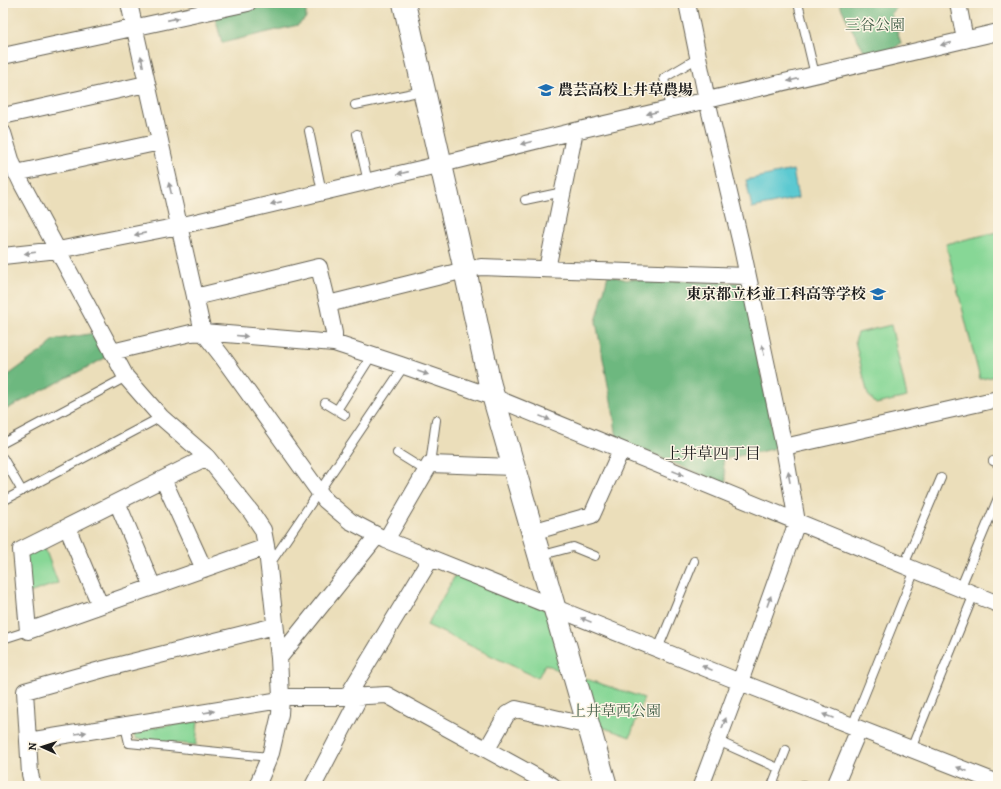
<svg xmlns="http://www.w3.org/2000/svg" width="1001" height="789" font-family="Alegreya,'Noto Serif JP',serif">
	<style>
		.green { fill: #87d796; stroke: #527a59 }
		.forest { fill: #6db87f; stroke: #446a4e }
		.water { fill: #5cc9d1; stroke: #3c7276 }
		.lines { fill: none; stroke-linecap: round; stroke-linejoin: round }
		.lane-casing { stroke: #646053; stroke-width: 10 }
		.street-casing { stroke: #646053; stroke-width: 18 }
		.secondary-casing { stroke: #646053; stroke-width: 24 }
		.lane { stroke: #fff; stroke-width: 8 }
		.street { stroke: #fff; stroke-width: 16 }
		.secondary { stroke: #fff; stroke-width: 22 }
		.oneway { fill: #999 }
		.labels { text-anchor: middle; stroke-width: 3; stroke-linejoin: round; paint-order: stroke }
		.park-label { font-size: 15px; fill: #415d47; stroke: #fcf5e5 }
		.poi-label { font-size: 15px; font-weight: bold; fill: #1c1c1c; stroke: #fcf5e5; text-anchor: start }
		.neighbourhood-label { font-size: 16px; fill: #1c1c1c; stroke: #fcf5e5 }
	</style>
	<rect width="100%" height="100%" fill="#fcf5e5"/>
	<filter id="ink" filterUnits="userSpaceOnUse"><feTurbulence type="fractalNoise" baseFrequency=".025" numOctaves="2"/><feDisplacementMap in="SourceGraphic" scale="8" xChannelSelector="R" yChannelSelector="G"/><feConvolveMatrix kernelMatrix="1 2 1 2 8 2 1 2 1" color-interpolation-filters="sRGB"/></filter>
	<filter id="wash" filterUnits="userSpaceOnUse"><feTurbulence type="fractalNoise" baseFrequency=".012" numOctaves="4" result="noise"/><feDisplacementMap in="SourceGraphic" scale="16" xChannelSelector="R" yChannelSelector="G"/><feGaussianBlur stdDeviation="0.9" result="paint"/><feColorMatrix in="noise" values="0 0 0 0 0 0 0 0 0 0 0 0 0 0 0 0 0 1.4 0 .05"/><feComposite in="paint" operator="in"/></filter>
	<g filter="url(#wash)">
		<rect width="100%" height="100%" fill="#ebdeba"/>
		<path class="green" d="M 998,226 L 998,376 L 980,379 L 946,244 L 997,232 L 996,227 Z
			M 891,325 L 907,397 L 876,404 L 868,395 L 855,341 L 858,333 Z
			M 43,543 L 58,583 L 29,593 L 24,552 Z
			M 456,574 L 546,610 L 565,673 L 545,664 L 538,678 L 427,625 Z
			M 583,678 L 644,698 L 630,737 L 596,725 Z
			M 198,721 L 196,745 L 136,739 L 134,736 L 134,732 L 137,730 Z"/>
		<path class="forest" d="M 276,3 L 306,3 L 306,18 L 298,25 L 222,43 L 215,17 Z
			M 839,3 L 904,3 L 898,5 L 891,13 L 901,43 L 889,53 L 865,52 L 850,26 Z
			M 608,275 L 627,280 L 631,279 L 743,283 L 776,446 L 773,449 L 724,459 L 723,464 L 727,483 L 725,485 L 617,439 L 613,411 L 596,322 Z
			M 95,333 L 107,357 L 3,411 L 3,379 L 36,355 L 46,349 L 53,340 Z"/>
		<path class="water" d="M 793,170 L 798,198 L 752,208 L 746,180 Z"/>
	</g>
	<g filter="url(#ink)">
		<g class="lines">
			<defs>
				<path id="lane" d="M 798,3 L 815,75
					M 355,105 L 423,91
					M 670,109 L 664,78 L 698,58
					M 309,131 L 322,192
					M 357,134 L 368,182
					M 525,200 L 563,192
					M 325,403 L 345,415
					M 337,410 L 372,355
					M 3,443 L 126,377
					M 397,453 L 426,471
					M 3,458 L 22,491
					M 993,461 L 998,463
					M 430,464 L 436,420
					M 3,501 L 161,417
					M 539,556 L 573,547 L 595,556
					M 270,564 L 400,372 L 401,365
					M 904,565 L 941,478
					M 960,589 L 998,498
					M 3,639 L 28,631
					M 658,649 L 694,561
					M 125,726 L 129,743 L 269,757
					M 852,726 L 915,570
					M 718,741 L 778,768
					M 911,749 L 974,594
					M 773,783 L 786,750
					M 803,786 L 803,785 L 806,786"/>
				<path id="street" d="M 129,3 L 203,332 L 221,355 L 325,500 L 350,521 L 386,540 L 740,682 L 998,783
					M 687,3 L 707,100 L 742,248 L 784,447 L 797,522 L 740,682 L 701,786
					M 958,3 L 965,40
					M 3,56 L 248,3
					M 3,116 L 146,84
					M 3,133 L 12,163 L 22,184 L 126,377 L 161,417 L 207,457 L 251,512 L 263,530 L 267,551 L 279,658 L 281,697 L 280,714 L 271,753 L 257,786
					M 16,173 L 160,142
					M 3,256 L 58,250 L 179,226 L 450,162 L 575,131 L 998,32
					M 547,269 L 575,131
					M 195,297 L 319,267 L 328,304 L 465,270 L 481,267 L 747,276
					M 328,304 L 334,333 L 334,343
					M 112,352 L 191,333 L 203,332 L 334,343 L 401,365 L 493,397 L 998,604
					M 784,447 L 998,399
					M 207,457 L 21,550 L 28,631 L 266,547
					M 163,479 L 204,569
					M 117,502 L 153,587
					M 67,527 L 100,605
					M 532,532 L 592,515 L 621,450
					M 386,540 L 430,464 L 513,467
					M 279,658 L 377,536
					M 281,697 L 347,697 L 387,695 L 553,786
					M 347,697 L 431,558
					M 28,741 L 280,700
					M 487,749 L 507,714 L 516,709 L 589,726
					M 33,786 L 30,774 L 25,691 L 104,669 L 275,626
					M 313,786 L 360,696
					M 835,786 L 859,729"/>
				<path id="secondary" d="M 404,3 L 465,270 L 490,385 L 606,786"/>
			</defs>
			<use href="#lane" class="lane-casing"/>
			<use href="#street" class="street-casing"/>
			<use href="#secondary" class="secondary-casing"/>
			<use href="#lane" class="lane"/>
			<use href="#street" class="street"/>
			<use href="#secondary" class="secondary"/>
		</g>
		<defs><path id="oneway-solid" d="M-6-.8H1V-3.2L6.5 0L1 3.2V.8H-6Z"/></defs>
		<g class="oneway">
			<use href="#oneway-solid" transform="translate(173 19) rotate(-13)"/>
			<use href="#oneway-solid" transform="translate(946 44) rotate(167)"/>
			<use href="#oneway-solid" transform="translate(142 61) rotate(-102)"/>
			<use href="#oneway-solid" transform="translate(793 80) rotate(167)"/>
			<use href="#oneway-solid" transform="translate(652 113) rotate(167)"/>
			<use href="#oneway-solid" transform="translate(526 143) rotate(166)"/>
			<use href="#oneway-solid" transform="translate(403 173) rotate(167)"/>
			<use href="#oneway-solid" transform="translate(170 188) rotate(-103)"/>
			<use href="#oneway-solid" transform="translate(276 203) rotate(167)"/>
			<use href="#oneway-solid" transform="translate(140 234) rotate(169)"/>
			<use href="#oneway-solid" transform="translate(30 253) rotate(173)"/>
			<use href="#oneway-solid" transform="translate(242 336) rotate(5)"/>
			<use href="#oneway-solid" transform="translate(763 350) rotate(-102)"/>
			<use href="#oneway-solid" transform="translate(423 373) rotate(19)"/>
			<use href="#oneway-solid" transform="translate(545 418) rotate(22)"/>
			<use href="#oneway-solid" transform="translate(678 473) rotate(22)"/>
			<use href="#oneway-solid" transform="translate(789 477) rotate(-100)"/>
			<use href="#oneway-solid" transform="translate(769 601) rotate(-70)"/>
			<use href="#oneway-solid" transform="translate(586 620) rotate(-158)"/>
			<use href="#oneway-solid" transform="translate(707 668) rotate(-158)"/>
			<use href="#oneway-solid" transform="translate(209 712) rotate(-9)"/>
			<use href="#oneway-solid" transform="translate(828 716) rotate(-159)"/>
			<use href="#oneway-solid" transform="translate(724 723) rotate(-69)"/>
			<use href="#oneway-solid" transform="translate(81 733) rotate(-9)"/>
			<use href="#oneway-solid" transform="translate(962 769) rotate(-159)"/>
		</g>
	</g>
	<defs>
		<symbol id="school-bare" viewBox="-9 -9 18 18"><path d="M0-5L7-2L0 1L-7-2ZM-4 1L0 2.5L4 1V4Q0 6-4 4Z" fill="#1f6fb2" stroke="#fcf5e5" stroke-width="2.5" paint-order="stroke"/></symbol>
	</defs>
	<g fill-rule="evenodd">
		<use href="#school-bare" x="535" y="79" width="22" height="22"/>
		<use href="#school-bare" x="867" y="283" width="22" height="22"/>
	</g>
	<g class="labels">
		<g class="park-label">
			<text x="875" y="30">三谷公園</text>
			<text x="616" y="716">上井草西公園</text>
		</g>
		<g class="poi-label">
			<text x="558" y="95">農芸高校上井草農場</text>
			<text x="866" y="299" text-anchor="end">東京都立杉並工科高等学校</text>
		</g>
		<g class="neighbourhood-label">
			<text x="713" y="459">上井草四丁目</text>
		</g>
	</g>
	<rect width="1001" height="789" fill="none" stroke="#fcf5e5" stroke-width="16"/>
	<g transform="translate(42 747) rotate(273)" stroke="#fcf5e5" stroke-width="3" paint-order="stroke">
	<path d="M0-3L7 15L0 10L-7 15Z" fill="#1c1c1c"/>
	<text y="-6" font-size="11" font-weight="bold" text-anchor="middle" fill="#1c1c1c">N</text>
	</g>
</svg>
